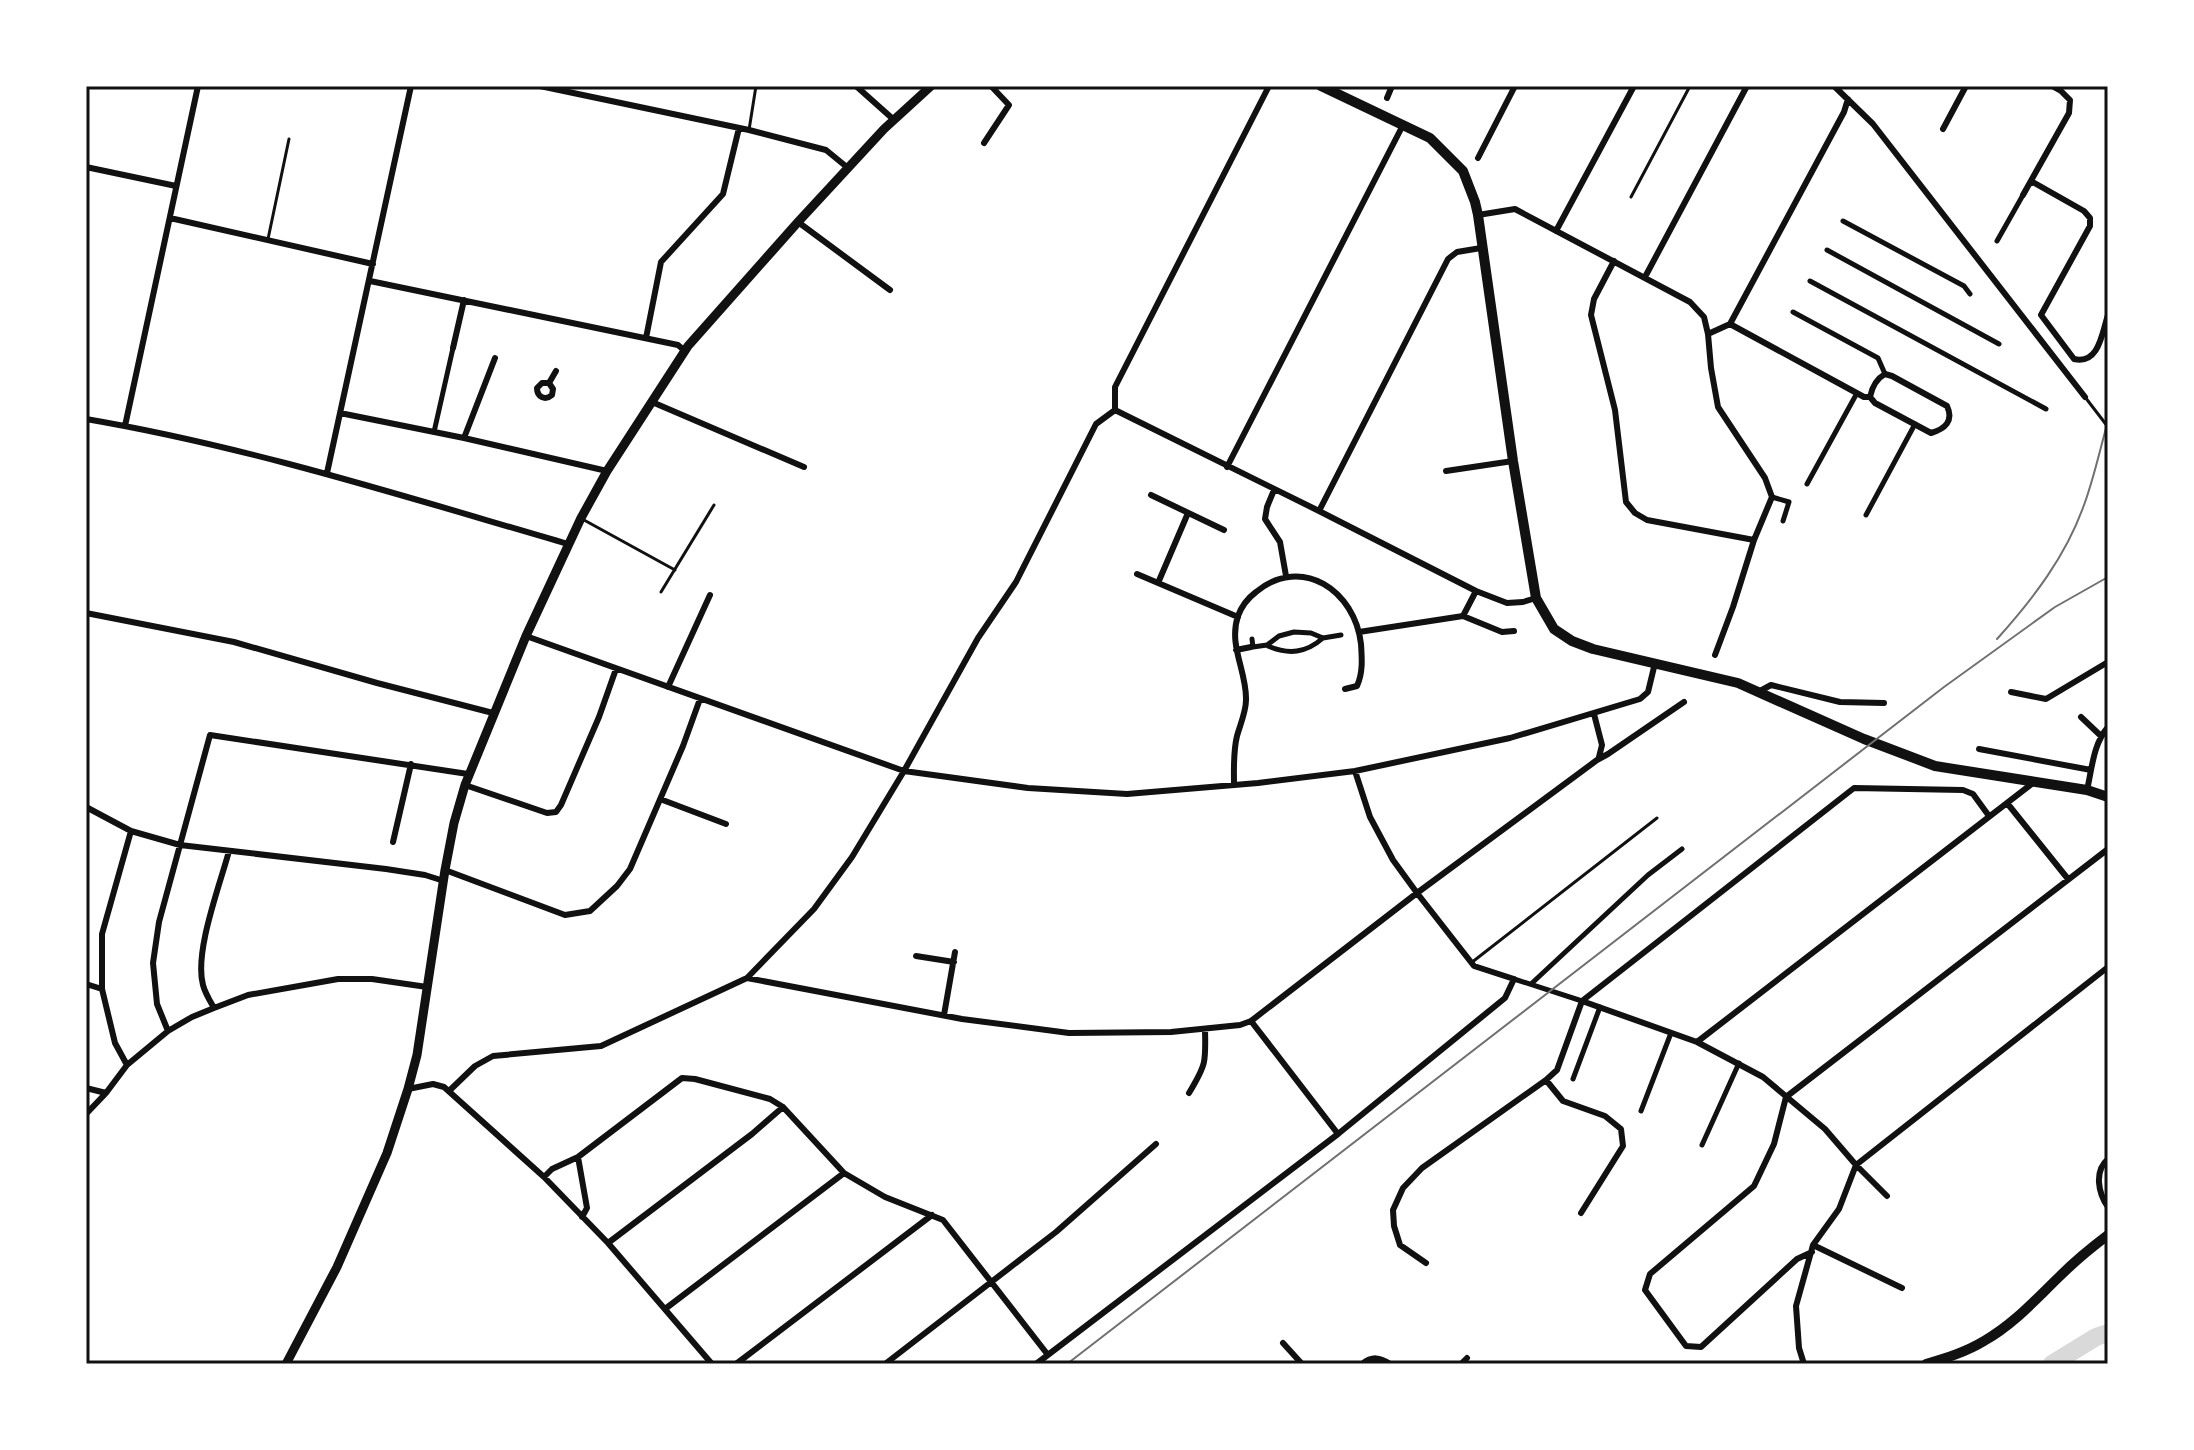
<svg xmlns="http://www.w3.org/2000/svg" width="2194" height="1450" viewBox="0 0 2194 1450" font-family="'IBM Plex Sans',sans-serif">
	<rect width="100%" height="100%" fill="#fff"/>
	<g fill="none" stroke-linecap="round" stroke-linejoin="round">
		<path stroke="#d9d9d9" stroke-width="18" d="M2052,1364L2096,1337L2108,1333"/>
		<path stroke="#111" stroke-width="3" d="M749,130L756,86
			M1631,197L1690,86
			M268,239L289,139
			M2085,397L2108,427
			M584,520L675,570
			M661,592L714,505
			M1471,963L1657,818"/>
		<path stroke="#111" stroke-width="5" d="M1843,221L1964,286L1970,294
			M1997,241L2023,195
			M1827,250L1999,344
			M1810,281L2046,409
			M1793,312L1878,358L1885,374
			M434,432L453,348
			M1807,484L1857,393
			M1772,497L1789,502L1783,521
			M1866,515L1915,424
			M1252,639L1253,647L1267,645L1279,636L1294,632L1311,633L1323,638L1341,635
			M1268,646C1289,655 1306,653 1323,638
			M1514,979L1582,1001
			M1531,984L1648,875L1682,849
			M1573,1079L1600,1007
			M1641,1111L1671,1033
			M1702,1145L1739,1063"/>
		<path stroke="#111" stroke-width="6" d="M540,86L749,130L826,150L848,168
			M856,86L893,119
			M1834,86L1873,124L2085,397
			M1387,98L1392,86
			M1943,129L1966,86
			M984,143L1009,105L991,86
			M1478,158L1515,86
			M86,167L176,186
			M2031,181L2084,211L2090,218V226L2041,315L2074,359C2099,365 2102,333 2108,315
			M2023,195L2069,113L2070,100L2061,91L2052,86
			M1478,215L1515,209L1690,302L1704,317L1708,334L1711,368L1718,407L1765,478L1772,497L1754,540L1733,607L1715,655
			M170,218L373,264
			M798,222L890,290
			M1556,231L1634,86
			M1614,261L1594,299L1591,315L1615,410L1626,502L1635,513L1647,520L1754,540
			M1645,277L1747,86
			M370,281L678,345L685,351
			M1730,324L1864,397H1870L1875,403L1931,433C1945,429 1954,421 1947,406L1892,376L1885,374C1876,379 1872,387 1870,397
			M1708,334L1730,324L1844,112L1848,99
			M646,338L661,262L723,194L739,128
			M453,348L464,300
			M549,383L553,389L552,395C545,401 537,397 537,388L542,383H549L556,371
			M652,402L804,467
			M1115,410L1319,511L1476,591L1507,603L1523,602L1536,598
			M340,413L464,438L607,471
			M86,419C250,447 409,498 568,544
			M125,426L198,86
			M464,438L495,358
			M1227,467L1403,125
			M1446,471L1513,461
			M327,473L411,86
			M1274,490L1267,507L1265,519L1280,542L1286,576
			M1151,495L1224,530
			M1319,511L1448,259L1457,252L1481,248
			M1137,574L1238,617
			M1158,583L1188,513
			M86,613L234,642L377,683L493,713
			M1463,616L1476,591
			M1359,632L1463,616L1502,632L1514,631
			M526,636L904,771L1028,788L1127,794L1258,783L1355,771L1510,738L1640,699L1648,692L1655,663
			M1236,650L1251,647
			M668,687L710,595
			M1760,691L1771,685L1840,702L1884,703
			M2011,692L2046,699L2108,662
			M1594,714L1602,745L1599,757
			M2081,717L2101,736
			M1979,749L2091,770
			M465,785L547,813L556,812L561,805L599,717L616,669
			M1234,785C1234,769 1233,752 1237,736C1240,725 1246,712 1246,700C1247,672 1228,645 1238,616C1242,605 1248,598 1256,592C1302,554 1355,591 1361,644C1362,659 1363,673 1357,686L1345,689
			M2087,790C2092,769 2093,744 2108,727
			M660,799L726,824
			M2007,803L2068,879
			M86,807L131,831L180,845L386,869L425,875L444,881
			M393,842L411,764
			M445,870L565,915L590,911L617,886L630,869L683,746L700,699
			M916,956L954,962
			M747,978L962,1019L1069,1033L1171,1032L1240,1025L1251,1021L1417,893L1597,760L1608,754L1684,702
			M86,984L102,989
			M1582,1001L1854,788L1963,790L1973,794L1989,816
			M1582,1001L1697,1042L1763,1077L1825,1129L1856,1165L1887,1196
			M214,1008C210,1001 205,993 203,985C194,952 220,885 229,851
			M944,1015L955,952
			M1251,1021L1338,1134
			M168,1031L157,1004L153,963L159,922L210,735L468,774
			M1697,1042L2033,783
			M127,1065L115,1043L102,989V934L131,831
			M1546,1080L1563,1101L1605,1116L1621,1129L1623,1146L1581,1213
			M86,1088L106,1093
			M408,1089L433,1084L444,1087L544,1177L608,1243L712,1364
			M449,1091L475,1066L493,1056L601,1046L747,978L814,909L852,857L904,771L978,638L1016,582L1096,424L1115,410V387L1269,86
			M1189,1093C1206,1065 1206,1062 1205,1030
			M86,1114L106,1093L127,1065L168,1031L192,1017L214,1008L248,995L338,979H372L427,987
			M578,1157L587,1208L582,1217
			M2108,1159C2094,1171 2098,1193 2108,1207
			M544,1177L552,1169L578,1157L682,1078L695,1079L770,1099L783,1107L844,1173L885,1197L943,1220L1048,1355
			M608,1243L752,1134L783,1107
			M1813,1245L1902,1288
			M1812,1252L1797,1259L1701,1347L1686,1346L1645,1290L1650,1274L1754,1186L1774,1144L1786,1097L2108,849
			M1426,1263L1400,1245L1394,1226L1393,1210L1403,1188L1422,1168L1546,1080L1557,1070L1582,1001
			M665,1309L844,1173
			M1283,1343L1302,1364
			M736,1364L932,1215
			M885,1364L1056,1232L1156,1144
			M1036,1364L1338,1134L1505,998L1514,979L1474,966L1417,893L1393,860L1370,817L1355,771
			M1362,1364C1372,1356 1380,1357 1390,1364
			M1461,1364L1467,1358
			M1804,1364L1799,1348L1796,1306L1813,1245L1839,1209L1856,1165L2108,967"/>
		<path stroke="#111" stroke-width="9" d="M286,1364L337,1267L387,1153L408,1089L417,1055L445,870L454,823L465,785L526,636L581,518L607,471L688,346L798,222L884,129L931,86"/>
		<path stroke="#111" stroke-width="10" d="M1321,86L1430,138L1463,171L1475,202L1478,215L1513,461L1536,598L1554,629L1572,641L1593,649L1738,683L1864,739L1935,766L2087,790L2108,797
			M1926,1364C1946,1358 1966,1352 1984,1341C2014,1324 2036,1299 2060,1276C2075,1261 2092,1247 2108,1235"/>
		<path stroke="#707070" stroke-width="2" d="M1997,639C2033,599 2066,556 2084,505C2094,478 2100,449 2108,421
			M1067,1364L1944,687L2055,607L2108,577"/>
	</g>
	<rect width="2194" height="1450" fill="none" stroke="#ffffff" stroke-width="176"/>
	<rect x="88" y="88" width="2018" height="1274" fill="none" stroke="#111" stroke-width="3"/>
</svg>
